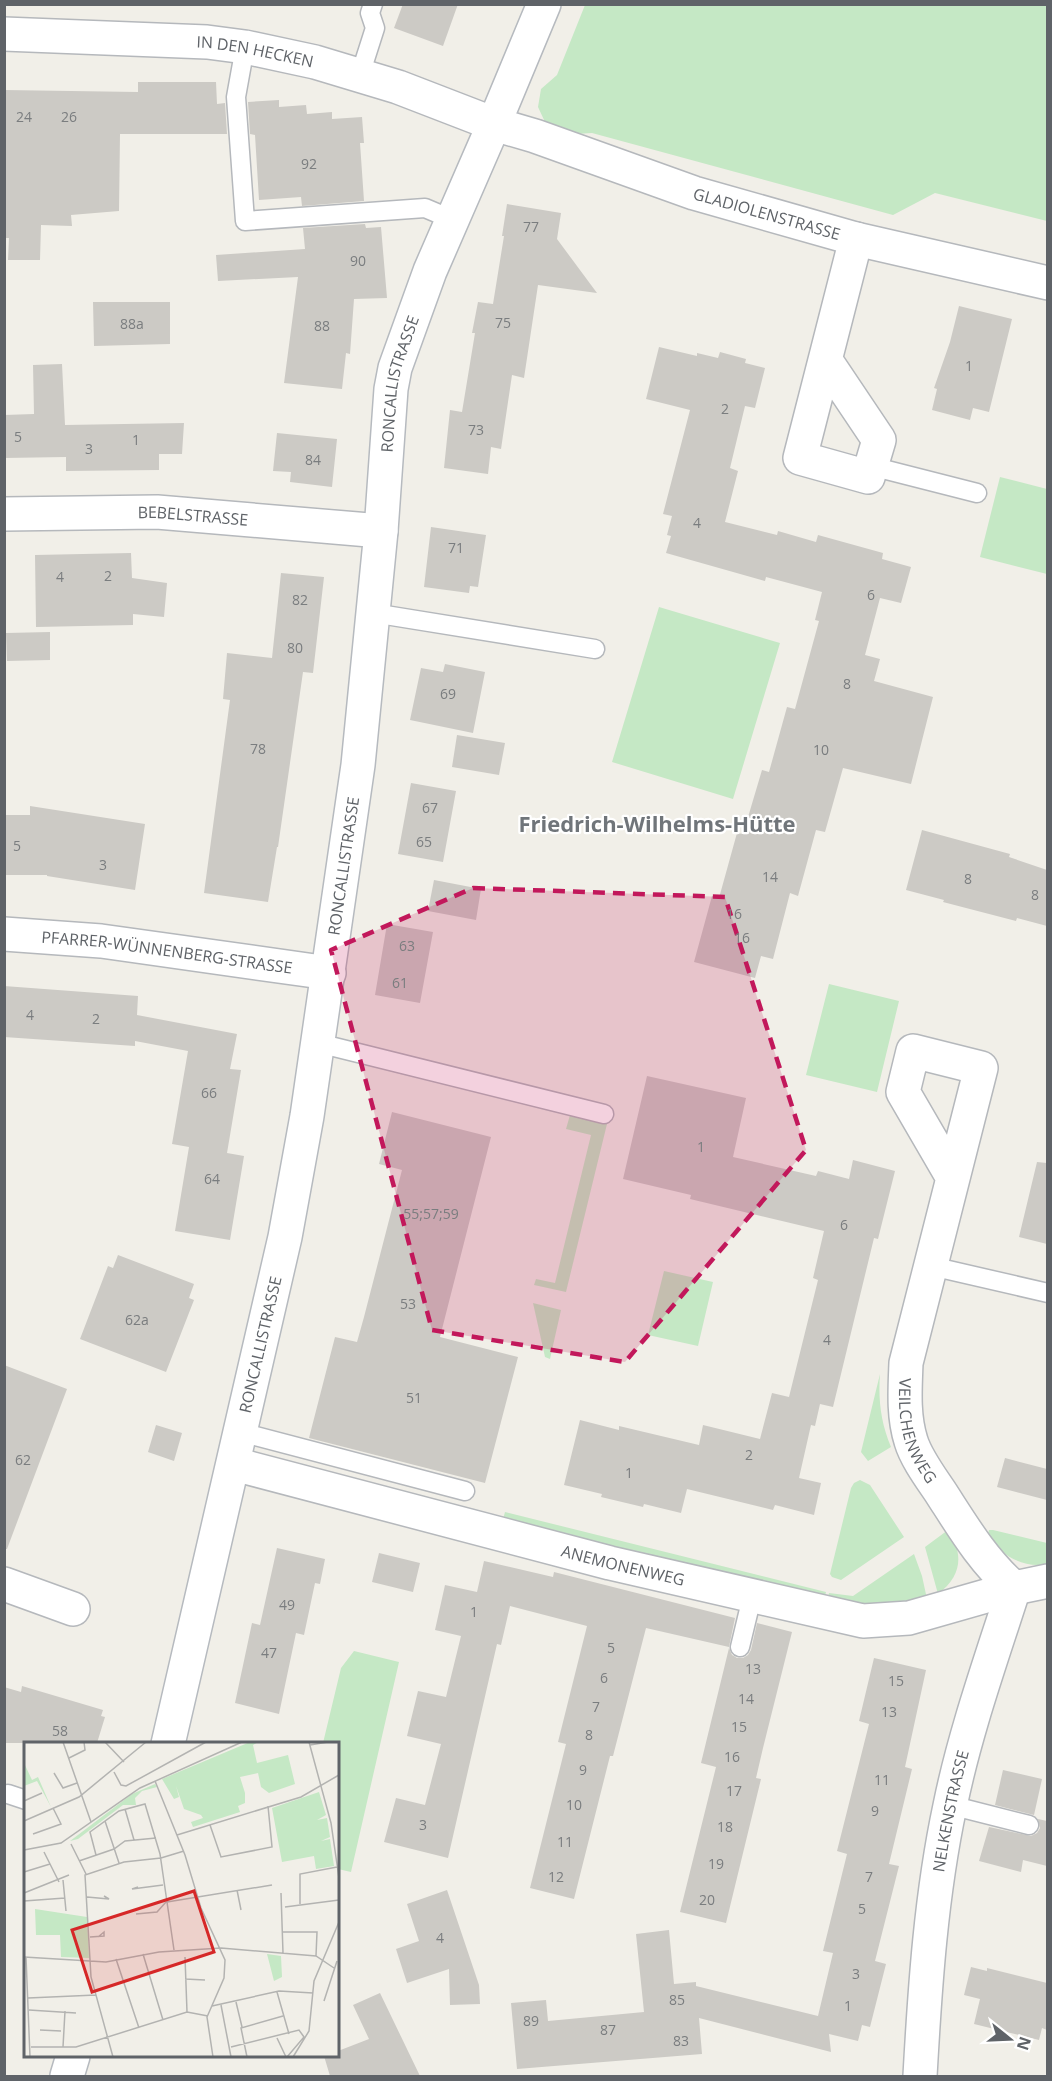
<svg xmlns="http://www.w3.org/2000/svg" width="1052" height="2081" viewBox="0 0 1052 2081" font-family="'Open Sans',sans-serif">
	<rect width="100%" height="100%" fill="#f1efe8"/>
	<path fill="#c5e8c5" d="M585,5H1047V221L935,193L893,215L592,133L576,134L545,122L538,107L541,89L557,75Z
		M1000,477L1047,489V574L980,557Z
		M659,607L780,643L733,799L612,762Z
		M829,984L899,1001L877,1092L806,1075Z
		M570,1115L607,1124L566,1292L534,1285L536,1279L555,1283L591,1135L566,1129Z
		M664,1271L713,1282L698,1346L648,1335Z
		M533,1303L561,1310L550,1359L545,1357Z
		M880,1374C878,1400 881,1423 891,1447L868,1461L861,1452Z
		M860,1480L870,1485L904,1537L841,1580L832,1577L830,1574L851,1488L854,1483Z
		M505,1512L826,1592L823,1604L501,1527Z
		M948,1530C964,1554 962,1576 938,1594L925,1547Z
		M989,1530H993L1047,1543V1564C1024,1569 999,1555 988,1534Z
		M914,1554L922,1576L927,1599L879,1610L827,1601L829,1593L853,1596Z
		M354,1651L399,1662L351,1872L338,1869V1744L323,1743L341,1668Z"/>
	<path fill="#cccac5" d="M403,4H458L443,46L394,28Z
		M138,82H216L217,104L225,103L227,134H120L119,211L71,215L72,226L41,225L40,260H8L9,238H4V90L138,92Z
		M279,100V107L306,105L307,114L332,112V119L362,117L364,143H360L364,201L302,206L301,197L259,200L255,135L250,134L248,102Z
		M507,204L561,213L557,239L597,293L538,285L524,378L512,375L501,449L491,447L488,474L444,468L450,410L462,412L475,333H472L478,302L493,304L504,236H502Z
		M365,224L366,228L381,227L387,298L354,299L350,354L346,353L342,389L284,383L298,277L218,281L216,255L305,249L303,228Z
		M93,302H170V344L94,346Z
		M959,306L1012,319L989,412L973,408L970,420L932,410L937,389L934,388L950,342Z
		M659,347L697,356V353L718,358L720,352L746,359L745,363L765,368L755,408L745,406L730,468L738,471L725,522L777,535L778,531L816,542L818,535L883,553L882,559L911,567L901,603L880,598L865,655L880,659L874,681L933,697L911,784L843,768L825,832L816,830L798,896L790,893L773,959L761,956L755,978L694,962L712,896L719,898L737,833L743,834L762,770L769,772L787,707L795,709L819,621L815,620L822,592L766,577L765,581L666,553L671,536L667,535L672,516L663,514L690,410L646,399Z
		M62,364L65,425L184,423L182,454H159V470L66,471V457L4,458V415L34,414L33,365Z
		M277,433L337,439L332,487L290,482L291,472L273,471Z
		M431,527L486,535L478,587L470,586L469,593L424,587Z
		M131,553L132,578L167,583L164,617L133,614V625L36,627L35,555Z
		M281,573L324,577L313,673L303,672L278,847H277L268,902L204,893L230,700L223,699L227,653L272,658Z
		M50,632V660L7,661L6,633Z
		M445,664L485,672L473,733L410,720L421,668L443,672Z
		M457,735L505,743L499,775L452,767Z
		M411,783L456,791L443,862L398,854Z
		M30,806L145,824L135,890L47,876V875H4V815H30Z
		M922,830L1010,854L1009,857L1047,870V926L1017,918L1016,921L943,902L944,900L906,890Z
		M434,880L481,889L476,920L428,911Z
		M387,924L433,932L420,1003L375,995Z
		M4,986L138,996L137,1015L237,1034L230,1069L241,1070L227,1153L244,1156L230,1240L175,1231L189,1147L172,1144L188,1051L135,1041V1046L4,1037Z
		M647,1076L746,1098L733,1157L816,1176L818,1171L849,1179L853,1160L895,1171L878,1239L874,1238L833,1407L820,1404L815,1426L811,1425L799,1478L821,1483L814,1515L775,1505L773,1510L687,1489L681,1513L644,1504L643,1507L601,1497L602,1494L564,1485L580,1420L619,1430V1426L699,1445L703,1425L760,1439L772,1393L789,1397L818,1280L813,1278L824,1231L690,1199L691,1195L623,1179Z
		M392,1112L491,1137L440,1337L518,1357L485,1483L309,1438L335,1337L357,1342L364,1317L402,1170L379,1164Z
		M1037,1162L1047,1163V1244L1019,1237Z
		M118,1255L194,1284L189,1298L194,1300L166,1372L80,1339L108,1266L113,1268Z
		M4,1365L67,1389L7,1549H4Z
		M156,1425L182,1433L174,1461L148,1452Z
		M1005,1458L1047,1469V1500L997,1487Z
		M277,1548L325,1559L320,1584L315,1583L304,1635L296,1633L279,1714L235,1703L252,1623L260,1625Z
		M379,1553L420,1563L413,1592L372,1582Z
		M484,1561L553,1577L554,1572L735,1618L729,1647L646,1628L613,1756H610L574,1899L530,1888L566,1744L558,1742L587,1626L510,1606L501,1645L497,1644L448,1858L384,1842L396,1798L425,1805L441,1744L407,1736L418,1691L446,1697L461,1636L435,1630L445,1585L477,1592Z
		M757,1623L792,1632L763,1748L756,1778L761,1779L726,1923L680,1912L716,1767L701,1763L729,1648L732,1655L737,1658H743L748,1655L751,1650Z
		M874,1658L926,1670L905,1767L912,1769L889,1864L899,1866L875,1961L886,1964L870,2027L862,2025L858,2041L829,2034L831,2052L699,2018L702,2054L517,2069L511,2003L546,2000L548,2021L644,2012L636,1934L669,1930L674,1984L696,1982V1986L818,2016L833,1953L823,1951L847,1854L837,1851L869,1724L859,1721Z
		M22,1686L103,1710L101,1716L105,1717L97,1743H4V1687L21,1692Z
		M1003,1770L1042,1779L1034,1815L995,1805Z
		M1038,1819L1047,1821V1866L1023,1860L1021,1872L979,1861L989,1827L1031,1836L1037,1833L1040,1828Z
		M447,1890L479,1985L480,2004L450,2005L449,1969L407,1983L396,1949L419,1941L407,1904Z
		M971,1967L987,1971V1968L1047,1983V2030L1042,2028L1039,2040L974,2024L980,1999L964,1995Z
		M380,1993L420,2076H330L324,2056L338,2055V2051L369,2039L353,2005Z"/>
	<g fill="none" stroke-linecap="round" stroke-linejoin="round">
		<defs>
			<path id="lane" d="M245,47L236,97L245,221L425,208L451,219
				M360,75L375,28L370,13L373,4
				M871,466L977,493
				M373,613L595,649
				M318,1043L604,1114
				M931,1266L1048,1293
				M240,1432L465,1491
				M740,1647L752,1597
				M8,1794L26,1800
				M950,1805L1029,1825"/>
			<g id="street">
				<path id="s1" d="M4,34L207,42L245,47L315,62L398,87L494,124L535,136L694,193L856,239L1048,283"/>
				<path d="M826,361L879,440L868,477L800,458L856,239"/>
				<path id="s2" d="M4,514L157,512L381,531"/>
				<path id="s3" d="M4,934L101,941L329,973"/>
				<path id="s4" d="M953,1178L903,1092L913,1051L981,1068L906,1363C905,1389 903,1416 911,1441C916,1458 931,1478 941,1493C963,1527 983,1561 1014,1588"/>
				<path id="s5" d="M234,1464L610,1563L863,1621L909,1618L1014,1588L1048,1581"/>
				<path d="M4,1584L73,1609"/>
				<path id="s6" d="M920,2076C925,1986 931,1895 950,1806C965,1732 991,1660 1014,1588"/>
			</g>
			<g id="secondary">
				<path id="s7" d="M168,1744L285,1237L307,1116L358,765L381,531L391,389L395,368L430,271L494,124L544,4"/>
				<path d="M67,2076L73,2056"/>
			</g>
		</defs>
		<use href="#lane" stroke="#b5b8bc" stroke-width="21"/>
		<use href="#street" stroke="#b5b8bc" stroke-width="36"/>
		<use href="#secondary" stroke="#b6babf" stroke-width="36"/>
		<use href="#lane" stroke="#fff" stroke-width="18"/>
		<use href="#street" stroke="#fff" stroke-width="33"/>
		<use href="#secondary" stroke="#fff" stroke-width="33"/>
	</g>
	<path fill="#c2185b" fill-opacity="0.2" stroke="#c2185b" stroke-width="4.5" stroke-dasharray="12 8" stroke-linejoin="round" d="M473,888L725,897L806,1150L625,1362L432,1330L331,950Z"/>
	<g text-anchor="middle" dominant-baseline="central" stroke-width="4.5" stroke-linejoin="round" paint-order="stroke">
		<g font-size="14" fill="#7a7d7f">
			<text x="24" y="116">24</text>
			<text x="69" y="116">26</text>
			<text x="309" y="163">92</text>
			<text x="531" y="226">77</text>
			<text x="358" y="260">90</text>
			<text x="503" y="322">75</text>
			<text x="132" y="323">88a</text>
			<text x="322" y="325">88</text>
			<text x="969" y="365">1</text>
			<text x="725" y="408">2</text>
			<text x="476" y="429">73</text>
			<text x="18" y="436">5</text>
			<text x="136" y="439">1</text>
			<text x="89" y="448">3</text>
			<text x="313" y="459">84</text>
			<text x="697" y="522">4</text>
			<text x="456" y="547">71</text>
			<text x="108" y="575">2</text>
			<text x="60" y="576">4</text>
			<text x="871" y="594">6</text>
			<text x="300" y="599">82</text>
			<text x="295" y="647">80</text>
			<text x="847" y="683">8</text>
			<text x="448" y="693">69</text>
			<text x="258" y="748">78</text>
			<text x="821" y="749">10</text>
			<text x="430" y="807">67</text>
			<text x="424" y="841">65</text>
			<text x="17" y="845">5</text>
			<text x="103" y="864">3</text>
			<text x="770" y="876">14</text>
			<text x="968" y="878">8</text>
			<text x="1035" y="894">8</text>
			<text x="734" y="913">16</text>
			<text x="742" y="937">16</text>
			<text x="407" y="945">63</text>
			<text x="400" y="982">61</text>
			<text x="30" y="1014">4</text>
			<text x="96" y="1018">2</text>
			<text x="209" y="1092">66</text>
			<text x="701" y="1146">1</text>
			<text x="212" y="1178">64</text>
			<text x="431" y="1213">55;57;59</text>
			<text x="844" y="1224">6</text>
			<text x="408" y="1303">53</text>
			<text x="137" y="1319">62a</text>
			<text x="827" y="1339">4</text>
			<text x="414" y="1397">51</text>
			<text x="749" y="1454">2</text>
			<text x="23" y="1459">62</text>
			<text x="629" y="1472">1</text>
			<text x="287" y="1604">49</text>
			<text x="474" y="1611">1</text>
			<text x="611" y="1647">5</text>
			<text x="269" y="1652">47</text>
			<text x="753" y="1668">13</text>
			<text x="604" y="1677">6</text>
			<text x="896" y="1680">15</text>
			<text x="746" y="1698">14</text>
			<text x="596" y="1706">7</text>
			<text x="889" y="1711">13</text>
			<text x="739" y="1726">15</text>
			<text x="60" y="1730">58</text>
			<text x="589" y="1734">8</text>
			<text x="732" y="1756">16</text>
			<text x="583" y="1769">9</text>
			<text x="882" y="1779">11</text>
			<text x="734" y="1790">17</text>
			<text x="574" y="1804">10</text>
			<text x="875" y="1810">9</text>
			<text x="423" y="1824">3</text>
			<text x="725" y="1826">18</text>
			<text x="565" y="1841">11</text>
			<text x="716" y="1863">19</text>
			<text x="556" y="1876">12</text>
			<text x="869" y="1876">7</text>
			<text x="707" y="1899">20</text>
			<text x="862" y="1908">5</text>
			<text x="440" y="1937">4</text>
			<text x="856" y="1973">3</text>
			<text x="677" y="1999">85</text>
			<text x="848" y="2005">1</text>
			<text x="531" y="2020">89</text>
			<text x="608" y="2029">87</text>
			<text x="681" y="2040">83</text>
		</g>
		<g font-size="16" fill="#5f6368" stroke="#fff">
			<text stroke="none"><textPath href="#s1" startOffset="252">IN DEN HECKEN</textPath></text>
			<text stroke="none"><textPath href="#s1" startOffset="790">GLADIOLENSTRASSE</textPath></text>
			<text stroke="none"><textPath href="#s7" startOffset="1382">RONCALLISTRASSE</textPath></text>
			<text stroke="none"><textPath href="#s2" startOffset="189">BEBELSTRASSE</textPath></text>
			<text stroke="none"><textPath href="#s7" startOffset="896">RONCALLISTRASSE</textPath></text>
			<text stroke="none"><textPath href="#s3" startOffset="164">PFARRER-WÜNNENBERG-STRASSE</textPath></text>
			<text stroke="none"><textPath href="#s7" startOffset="410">RONCALLISTRASSE</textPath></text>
			<text stroke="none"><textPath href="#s4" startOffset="586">VEILCHENWEG</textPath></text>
			<text stroke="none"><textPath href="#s5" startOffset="402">ANEMONENWEG</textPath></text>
			<text stroke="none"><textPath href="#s6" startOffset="267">NELKENSTRASSE</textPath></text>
		</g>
		<g font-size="22" font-weight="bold" fill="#70757a" stroke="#fff">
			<text x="657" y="823">Friedrich-Wilhelms-Hütte</text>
		</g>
	</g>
	<g transform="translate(24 1742)">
		<rect width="315" height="315" fill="#f1efe8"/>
		<path d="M226,0H234L229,3L233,21L264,13L271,42L245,51L237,45L234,31L216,35L221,51V61L214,64L216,70L169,85L167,80L179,76L177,73L160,67L152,44L155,55L150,57L138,37ZM0,21L8,38L14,35L27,65L13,39L0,44ZM131,42L133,45L118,49L111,56L112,63H99L54,97L46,99L108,52ZM295,50L302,73L293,78L303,76L306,95L297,99L306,97L310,124L292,127L290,114L258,120L248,66ZM11,167L63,175L65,216L37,215L36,193H12ZM243,212L257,214L258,235L250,239Z" fill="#c5e8c5"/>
		<path fill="none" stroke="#b3b3b1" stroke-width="1.5" d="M39,0L67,80M81,0L100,20M285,0L307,81L315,136M286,3L304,0M45,16L61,8L60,0M90,30L97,43L102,44L182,0M30,31L39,46L53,41M131,39L161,113L177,166L201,218L200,236L183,275L189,315M0,59L18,51M101,67L110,98M0,79L55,55L122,0M81,79L95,121M186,83L197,115L248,105L244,64M9,92L37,82L29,66M153,93L277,55L315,33M47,102L62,132M0,108L37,101L116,46L218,0M20,110L35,140M72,113L66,90L95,69L121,62L136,112L150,208M55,119L90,107L101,99L132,96M0,130L26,122M39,138L42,169M114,145L108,147L139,143M213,148L217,168M0,151L45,133M257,151L259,211M63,155L85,157L80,154M0,159L41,156M143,160L248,143M276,162V132L313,125M261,165L315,158M112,172L133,170L142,160M258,190H293L292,214M66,195L80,194V190L74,195M119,212L139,278M0,215L82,220L135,210L197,206L292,214L310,226M2,215L6,315M161,215L163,270M92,217L115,286M161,237L181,238M253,250L265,292M4,256L72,253M300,259L313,219M212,260L218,285M197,263L207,315M188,264L255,249L289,251M5,268L52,271M16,288L37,289M253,296L262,315M7,305H52L163,270L184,274M39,305L41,269M207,305L275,288L280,295L263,315M89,315L67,235L61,133L100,120L137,116L160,109M223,315L217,286L259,274M269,315L285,289L290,239L315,180"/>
		<path fill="#d62828" fill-opacity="0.15" stroke="#d62828" stroke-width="3" d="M170,149L190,210L68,250L48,188Z"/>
		<rect width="315" height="315" fill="none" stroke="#5f6368" stroke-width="3"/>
	</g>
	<rect width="1052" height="2081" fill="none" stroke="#5f6368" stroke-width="12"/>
	<g transform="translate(1010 2039) rotate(108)" stroke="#ffffff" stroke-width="4.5" paint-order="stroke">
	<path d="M0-4.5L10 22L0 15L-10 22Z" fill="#5f6368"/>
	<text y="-9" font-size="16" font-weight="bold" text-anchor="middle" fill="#5f6368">N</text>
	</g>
</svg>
